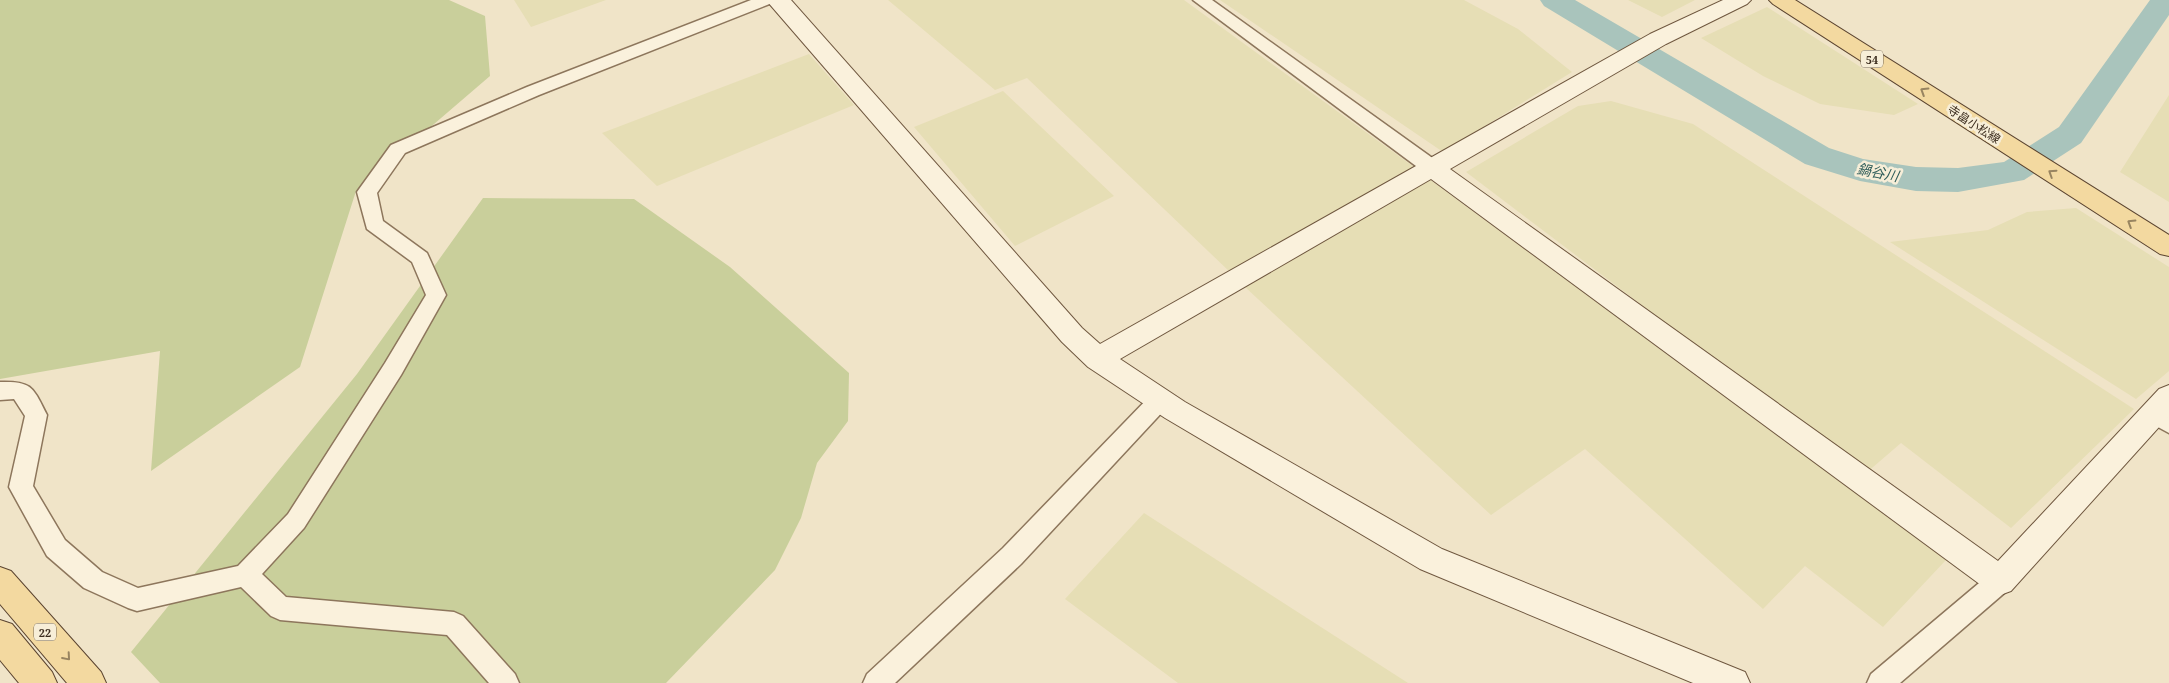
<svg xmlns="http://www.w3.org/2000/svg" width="2169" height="683" viewBox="0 0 2169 683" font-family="'Noto Serif','Noto Sans JP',serif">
	<rect width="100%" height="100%" fill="#f0e4c8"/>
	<path fill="#e6deb5" d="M514,0H606L531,27Z
		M888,0H1184L1414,167L1231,273L1027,78L995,90Z
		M1220,0H1464L1518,29L1572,72L1443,152Z
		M1628,0H1695L1662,17Z
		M1767,7L1918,104L1894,115L1820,104L1763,76L1701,38Z
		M809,54L854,105L657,186L602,133Z
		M1003,91L1114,196L1015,246L914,127Z
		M2169,95V202L2120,172Z
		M1611,101L1693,124L2134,409L2011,528L1901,443L1865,474L1466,172L1578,106Z
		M1429,179L1946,560L1883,627L1805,566L1763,609L1585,449L1491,515L1245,287Z
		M2076,208L2169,267V371L2136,399L1890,242L1988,230L2027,212Z
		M1144,513L1408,683H1178L1065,599Z"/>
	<path fill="#c9cf9b" d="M0,0H449L485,16L490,76L356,191L300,367L151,471L160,351L0,379Z
		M483,198L634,199L730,267L849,373L848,421L817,463L801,518L775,570L666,683H160L131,652L357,374Z"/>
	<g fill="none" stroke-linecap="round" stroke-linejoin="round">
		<path fill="#a9c4bc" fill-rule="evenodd" d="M1540,0H1575L1829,148L1863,159L1916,167L1958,168L2004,162L2059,127L2150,0H2169V15L2081,143L2024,180L1958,192L1916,191L1860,181L1805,164L1544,6Z"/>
		<defs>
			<path id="street" d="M751,0H774L772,3L539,95L405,153L377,193L383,221L427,253L446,295L401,375L304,528L262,574L286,597L454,612L463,616L515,674L519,683H489L447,635L280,620L271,616L241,587L137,611L128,608L84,588L47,556L9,487L25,416L14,399L0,400V382C32,381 33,387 47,415L33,486L65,540L102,572L138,588L238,566L288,514L385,363L426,295L412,262L367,229L357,192L391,145L527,87Z
				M1193,0H1212L1438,162L1440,167L1438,172L1431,173L1424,172Z
				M1160,391L1168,394L1171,400L1168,406L1021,564L895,683H863L867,674L1003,548L1152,394Z
				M2153,405L2169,413V433L2145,420L2142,414L2145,408Z
				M2000,570L2009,573L2012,581L2009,589L1900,683H1867L1871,674L1991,573Z"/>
			<path id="secondary" d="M766,0H791L1082,328L1100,344L1650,34L1723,0H1751L1747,4L1666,44L1450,169L1998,561L2159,389L2169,385V416L2011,591L2000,595L1989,591L1431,179L1120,359L1185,402L1442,549L1745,672L1750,683H1693L1420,569L1165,418L1088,367L1062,342Z"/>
			<path id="primary" d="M1769,0H1795L2169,235V256L2160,254L1773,4Z
				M0,567L11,571L101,672L106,683H67L0,604Z
				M0,620L12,624L52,672L57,683H19L0,660Z"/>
		</defs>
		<use href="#street" stroke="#8d765c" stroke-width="3"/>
		<use href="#secondary" stroke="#6f573f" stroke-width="2"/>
		<use href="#primary" stroke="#5b4430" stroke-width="2"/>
		<use href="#street" fill="#faf1dc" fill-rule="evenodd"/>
		<use href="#secondary" fill="#faf1dc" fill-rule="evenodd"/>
		<use href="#primary" fill="#f3d9a0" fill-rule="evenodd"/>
	</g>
	<defs><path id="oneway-chevron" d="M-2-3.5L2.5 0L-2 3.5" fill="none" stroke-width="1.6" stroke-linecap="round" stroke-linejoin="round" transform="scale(1.25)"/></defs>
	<g stroke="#988460">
		<use href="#oneway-chevron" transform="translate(1924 91) rotate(-148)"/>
		<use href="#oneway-chevron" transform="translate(2052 173) rotate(-147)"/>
		<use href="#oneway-chevron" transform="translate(2131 223) rotate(-148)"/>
		<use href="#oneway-chevron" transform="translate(67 657) rotate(49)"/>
	</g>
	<g text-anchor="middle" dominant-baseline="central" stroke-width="5" stroke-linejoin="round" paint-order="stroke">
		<g fill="#f7eed8" stroke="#756857" stroke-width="1">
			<rect x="1861" y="50.5" width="22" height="17" rx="4"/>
			<rect x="34" y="623.5" width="22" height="17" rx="4"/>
		</g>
		<g font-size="11" font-weight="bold" fill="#3d2e20">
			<text x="1872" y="59">54</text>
			<text x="45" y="632">22</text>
		</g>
		<g font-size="12" fill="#3d2e20" stroke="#f7eed8">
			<text transform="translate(1974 124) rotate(33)">寺畠小松線</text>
		</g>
		<g font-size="14" font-style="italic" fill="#2f5d5a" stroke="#f7eed8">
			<text transform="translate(1878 172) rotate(11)">鍋谷川</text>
		</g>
	</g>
</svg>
